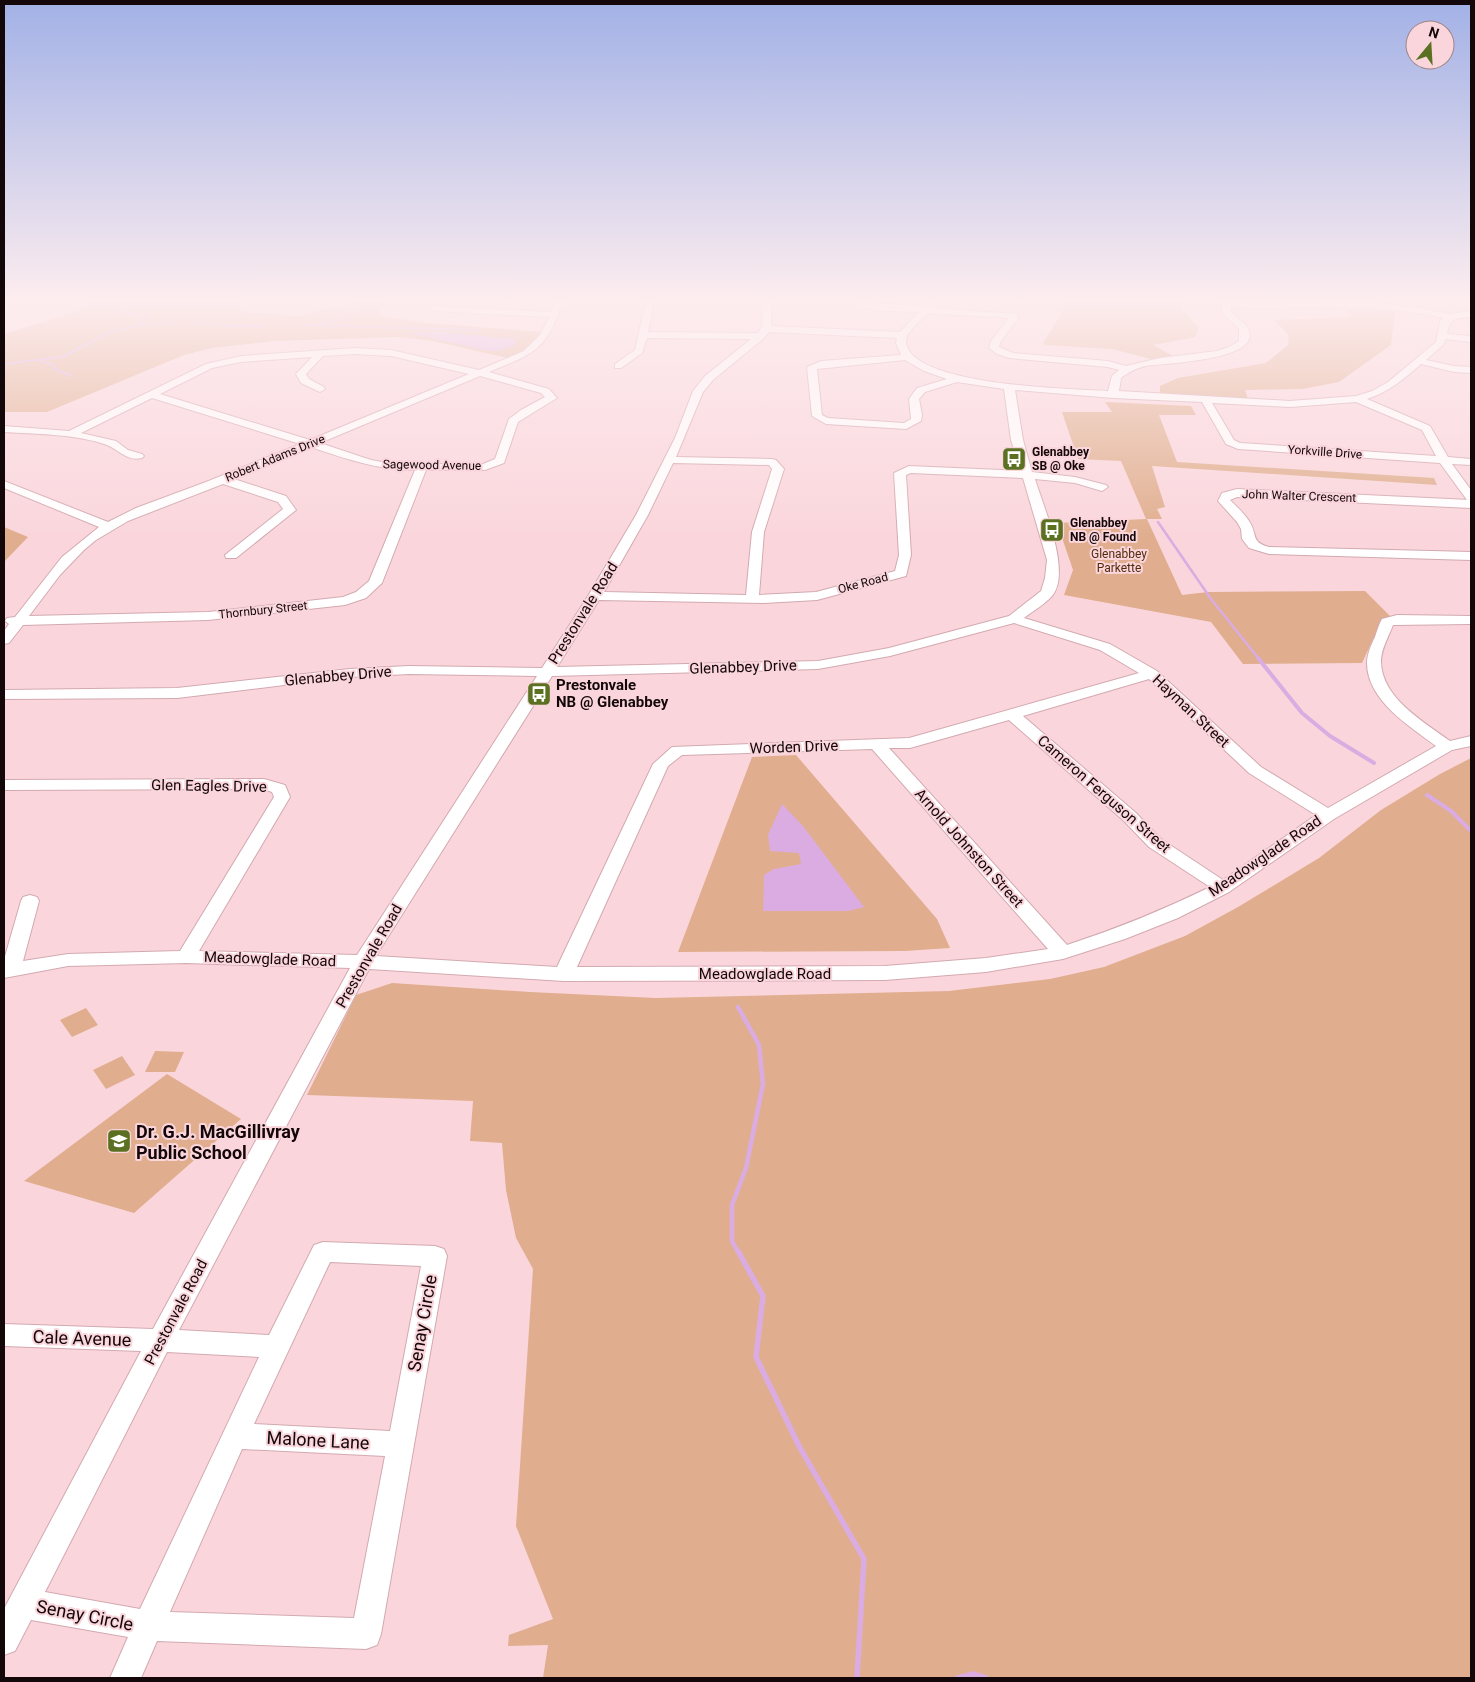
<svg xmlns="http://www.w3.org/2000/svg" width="1475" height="1682" viewBox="0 0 1475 1682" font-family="Roboto,sans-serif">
	<rect width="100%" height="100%" fill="#fad6dc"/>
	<path fill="#e0ae8e" d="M91,301H237L241,312L301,316L356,301H389L379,310L380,316L427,323L542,332L531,346L508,358L433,341L399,337L273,341L212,348L184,355L47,412H4V334L76,312L92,303Z
		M1079,301H1190L1180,309L1199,327L1195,337L1153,345L1173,356L1151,359L1112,349L1046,345L1043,343L1061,314L1051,305Z
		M1347,310L1395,311L1391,345L1339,382L1302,389L1245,390L1248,399L1160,394V386L1178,378L1266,363L1288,345L1289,335L1274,320L1354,317Z
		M1105,402L1191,406L1196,415H1159L1177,462L1434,478L1437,485L1152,466L1165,507L1157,509L1162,519H1147L1182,595L1208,592L1365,591L1392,618L1377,631L1362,663L1243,664L1211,622L1064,595L1073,570L1057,523L1146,519L1121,461L1078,459L1062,412H1112Z
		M4,527L28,537L4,562Z
		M796,755L937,919L950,948L905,951L678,952L752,757Z
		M1471,758V1678H543L548,1645L508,1646L509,1635L553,1619L516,1526L533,1269L516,1238L506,1190L502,1143L470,1141L473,1101L307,1095L356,995L392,983L530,992L656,998L949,991L1050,979L1104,967L1185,936L1238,907L1319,858L1381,810L1440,774Z
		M86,1008L98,1025L72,1037L60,1020Z
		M155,1051L184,1052L175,1072H145Z
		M122,1056L135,1075L106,1089L93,1070Z
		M167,1074L241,1119L134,1213L24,1181Z"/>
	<path fill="#daace2" d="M424,332V334L430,332H446L494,337V338H517L514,341L517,344L499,351H490L408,333Z
		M782,804L803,826L864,907L848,911H763L764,875L774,869L801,864L799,853L770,851L768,835Z"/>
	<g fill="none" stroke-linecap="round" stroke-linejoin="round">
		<path stroke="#daace2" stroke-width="2" d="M192,322L231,326H265
			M325,323L337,320L344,313L380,301
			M140,325L180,322
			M307,325L479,330
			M42,361L55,366L54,369L70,375L69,377
			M4,364L62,357L113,331L138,325L147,318L120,310L144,303L182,301"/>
		<path stroke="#daace2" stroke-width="2.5" d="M1158,522L1211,599L1259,659"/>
		<path stroke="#daace2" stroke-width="4" d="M1258,658L1302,713L1330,736L1374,763
			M1427,795L1451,811L1471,831"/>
		<path stroke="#daace2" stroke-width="4.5" d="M738,1007L759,1045L763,1084L746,1168L732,1205V1241L738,1252"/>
		<path stroke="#daace2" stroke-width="5.5" d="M738,1251L763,1296L756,1357L799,1446L864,1559L857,1678
			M958,1678L973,1674L986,1678"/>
		<defs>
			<path id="minor" d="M555,301H563C546,351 535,353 489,372L549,389L557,398L518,422L504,463L485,470H426L382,583L366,598L345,605L208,620L23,625L9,643L4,644V631L9,624L5,621L7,618L15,617L62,557L99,527L4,488V481L108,522L136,508L206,482L300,444L152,398L81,433L116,441L128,450L142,454L144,456L142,458C128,462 119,450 107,445C76,434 37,434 4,432V426L69,431L206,364L241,356L355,348L391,350L479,370L524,351L540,335L549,317L435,311L432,310V306L551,312ZM355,354L391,356L469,374L310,440L160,394L212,368L241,362L312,357L296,374L301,383L320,392L325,389L324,387L309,379L306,374L323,356ZM480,376L541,393L545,397L521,410L509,419L495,459L483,464H393L371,460L320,443ZM311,447C346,459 378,470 415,470L369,581L356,592L343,597L208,612L29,616L60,575L84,550L96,540L128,521L223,484L278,502L283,509L225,555L226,558H236L296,510L286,496L234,479Z
				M646,301H654L648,332L758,333L762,326L763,301H771V326L900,332L919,312C903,311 861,313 851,301L924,307L930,301H939L933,308L1015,314L1019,318L1001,341L999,347L1013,353L1108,361L1126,366L1160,358L1217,351L1229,347L1239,341V329L1222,313V305L1209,301L1367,302L1416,307L1450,314L1471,311V317C1455,319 1451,316 1447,334L1471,336V342L1446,339L1443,345L1426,360L1454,366L1471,367V373L1454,372L1421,364C1404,379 1389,392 1367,399L1430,426L1448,457L1471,459V465L1452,464L1471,490V508L1237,497L1230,500C1237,507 1244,513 1249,521C1258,534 1250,542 1269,547L1471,552V560L1269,554L1249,548L1242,539L1241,529L1237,522L1218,501L1222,493L1237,489L1470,500H1467L1440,463L1238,449L1226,444L1202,402L1113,398L1015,390L1023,440L1032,472L1075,477L1106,485L1108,487L1102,491L1075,483L1035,479C1043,505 1072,573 1052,596C1045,604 1033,611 1024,618L1110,644L1157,671L1261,767L1328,808L1436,746C1409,726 1367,700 1367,663C1367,654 1371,645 1375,637C1377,631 1379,624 1382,619L1397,615L1471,616V624L1393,625C1389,636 1381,649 1381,661C1381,698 1424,722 1450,741L1471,736V746L1452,750L1334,819L1229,892L1178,918L1125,939L1063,959L986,972L885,980L564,981L369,969L179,1330L269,1335L314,1245L323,1242L435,1246L444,1249L447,1256L381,1634L377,1645L366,1649L157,1641L141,1678H110L128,1637L31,1620L15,1651L4,1655V1609L141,1351L4,1346V1324L153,1329L350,968L186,963L68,966L4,978V960L21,901L23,897L30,895L37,897L39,901L23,961L68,954L180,951L274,797L272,792L263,789L4,790V780L264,779L285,785L290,797L199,951L357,955L537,676L409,674L350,677L177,698L4,699V690L177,688L350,669L409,666L542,668L588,596L636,515L675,438L693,391L705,376L751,339L647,338L642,353L621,368H615V364L635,350ZM1231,306C1259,310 1288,307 1316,307C1359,306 1401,308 1443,318L1440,321L1436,342L1388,382L1372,391L1356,396L1290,401L1119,391L1121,378C1129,372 1136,368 1146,366C1162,363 1265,361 1248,328C1244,322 1236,317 1231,312ZM928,313L1009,318L991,341L989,348L997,354L1009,358L1108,367L1119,370L1112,376L1108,391C1073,389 910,386 906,342C905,332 922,320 928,313ZM769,332L897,338L896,343L901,355L821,361L807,367L812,416L826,424L906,429L921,421L922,415L919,399L925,392L957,382L1004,389L1011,440L1021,471L909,466L894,473L899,555L895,571L816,592L759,595L764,532L784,469L776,460L772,459L676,457L703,392L713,380L764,338ZM905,360L924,371L947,379L917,388L909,399L911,419L904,423L828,418L822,415L817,369ZM1356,402L1422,430L1436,456L1240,443L1234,440L1212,403L1290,407ZM673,463L769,465L772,469L752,532L746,595L604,592L648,515ZM911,473L1023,478L1047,560L1045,578L1041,591L1009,616L889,648L818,661L557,667L599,600L764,603L817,600L906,576L911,555L906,475ZM1014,623L1100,650L1139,673L909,738L672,747L653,764L557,967L376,956L552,676L818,669L890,656ZM1149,679L1249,773L1316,815L1223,880L1161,839L1136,813L1023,716ZM1009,720L1124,821L1149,847L1210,887C1163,910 1116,929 1067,945L889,748H910ZM872,749L1048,949L986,958L885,966L577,967L668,766L682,755ZM330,1262L421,1266L390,1431L254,1424ZM167,1352L259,1357L140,1609L45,1592ZM242,1449L385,1456L354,1618L170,1612Z"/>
		</defs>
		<use href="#minor" stroke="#d3a9b0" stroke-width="2"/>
		<use href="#minor" fill="#fff" fill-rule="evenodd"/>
	</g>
	<linearGradient id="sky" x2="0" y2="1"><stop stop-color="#a2b1e6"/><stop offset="0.56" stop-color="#fdedef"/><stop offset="1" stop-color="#fdedef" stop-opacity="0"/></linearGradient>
	<rect width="1475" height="537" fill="url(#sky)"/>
	<defs>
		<symbol id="bus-square" viewBox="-11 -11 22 22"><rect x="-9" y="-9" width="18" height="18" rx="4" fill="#5b7121" stroke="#fad6dc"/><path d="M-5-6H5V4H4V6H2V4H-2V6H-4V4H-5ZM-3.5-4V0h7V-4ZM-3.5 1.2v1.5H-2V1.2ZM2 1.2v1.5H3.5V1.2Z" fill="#fff"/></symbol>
		<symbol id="school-square" viewBox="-11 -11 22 22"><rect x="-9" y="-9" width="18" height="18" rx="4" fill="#5b7121" stroke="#fad6dc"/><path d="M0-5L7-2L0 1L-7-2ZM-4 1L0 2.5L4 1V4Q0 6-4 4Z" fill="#fff"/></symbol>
	</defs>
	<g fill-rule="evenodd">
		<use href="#bus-square" x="1000" y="445" width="28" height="28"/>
		<use href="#bus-square" x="1038" y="516" width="28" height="28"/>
		<use href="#bus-square" x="525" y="680" width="28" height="28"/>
		<use href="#school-square" x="105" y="1127" width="28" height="28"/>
	</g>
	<g text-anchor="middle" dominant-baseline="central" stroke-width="4" stroke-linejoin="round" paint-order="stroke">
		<g font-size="12" font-weight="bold" fill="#140709" stroke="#fad6dc" text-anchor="start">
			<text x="1032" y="452">Glenabbey<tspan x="1032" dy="14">SB @ Oke</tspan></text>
			<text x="1070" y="523">Glenabbey<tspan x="1070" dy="14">NB @ Found</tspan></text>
		</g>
		<g font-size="12" fill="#140709" stroke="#fad6dc">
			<text transform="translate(1325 452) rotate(4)">Yorkville Drive</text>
			<text transform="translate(275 458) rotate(-22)">Robert Adams Drive</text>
			<text transform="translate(432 465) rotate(1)">Sagewood Avenue</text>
			<text transform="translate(1299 496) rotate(2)">John Walter Crescent</text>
			<text transform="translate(863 583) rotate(-15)">Oke Road</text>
			<text transform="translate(263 610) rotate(-6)">Thornbury Street</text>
		</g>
		<g font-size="12" fill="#522a0c" stroke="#fad6dc">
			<text x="1119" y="554">Glenabbey<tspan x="1119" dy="14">Parkette</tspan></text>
		</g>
		<g font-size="15" fill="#140709" stroke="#fad6dc">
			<text transform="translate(583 613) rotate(-58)">Prestonvale Road</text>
			<text transform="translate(743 667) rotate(-2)">Glenabbey Drive</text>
			<text transform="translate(338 676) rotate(-5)">Glenabbey Drive</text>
			<text transform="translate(1191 711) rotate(43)">Hayman Street</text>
			<text transform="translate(794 747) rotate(-2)">Worden Drive</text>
			<text transform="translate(209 786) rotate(1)">Glen Eagles Drive</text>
			<text transform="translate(1104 794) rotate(41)">Cameron Ferguson Street</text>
			<text transform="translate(969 848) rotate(48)">Arnold Johnston Street</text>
			<text transform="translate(1265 856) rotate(-34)">Meadowglade Road</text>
			<text transform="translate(369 956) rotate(-60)">Prestonvale Road</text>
			<text transform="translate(270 959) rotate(2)">Meadowglade Road</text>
			<text x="765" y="974">Meadowglade Road</text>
			<text transform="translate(176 1312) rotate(-62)">Prestonvale Road</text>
		</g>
		<g font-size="15" font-weight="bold" fill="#140709" stroke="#fad6dc" text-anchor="start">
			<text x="556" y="685">Prestonvale<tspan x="556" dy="17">NB @ Glenabbey</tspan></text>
		</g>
		<g font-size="18" font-weight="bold" fill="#140709" stroke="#fad6dc" text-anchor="start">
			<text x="136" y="1131">Dr. G.J. MacGillivray<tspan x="136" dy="21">Public School</tspan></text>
		</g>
		<g font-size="18" fill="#140709" stroke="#fad6dc">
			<text transform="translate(422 1323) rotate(-80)">Senay Circle</text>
			<text transform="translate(82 1338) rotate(2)">Cale Avenue</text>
			<text transform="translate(318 1440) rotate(3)">Malone Lane</text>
			<text transform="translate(85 1615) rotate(11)">Senay Circle</text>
		</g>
	</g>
	<rect width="1475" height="1682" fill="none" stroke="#140709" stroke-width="10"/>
	<g transform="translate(1430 45) rotate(18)"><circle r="24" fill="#fad6dc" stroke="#9e8388"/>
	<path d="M0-4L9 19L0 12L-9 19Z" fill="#5b7121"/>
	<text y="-8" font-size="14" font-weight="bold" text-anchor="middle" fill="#140709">N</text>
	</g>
</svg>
